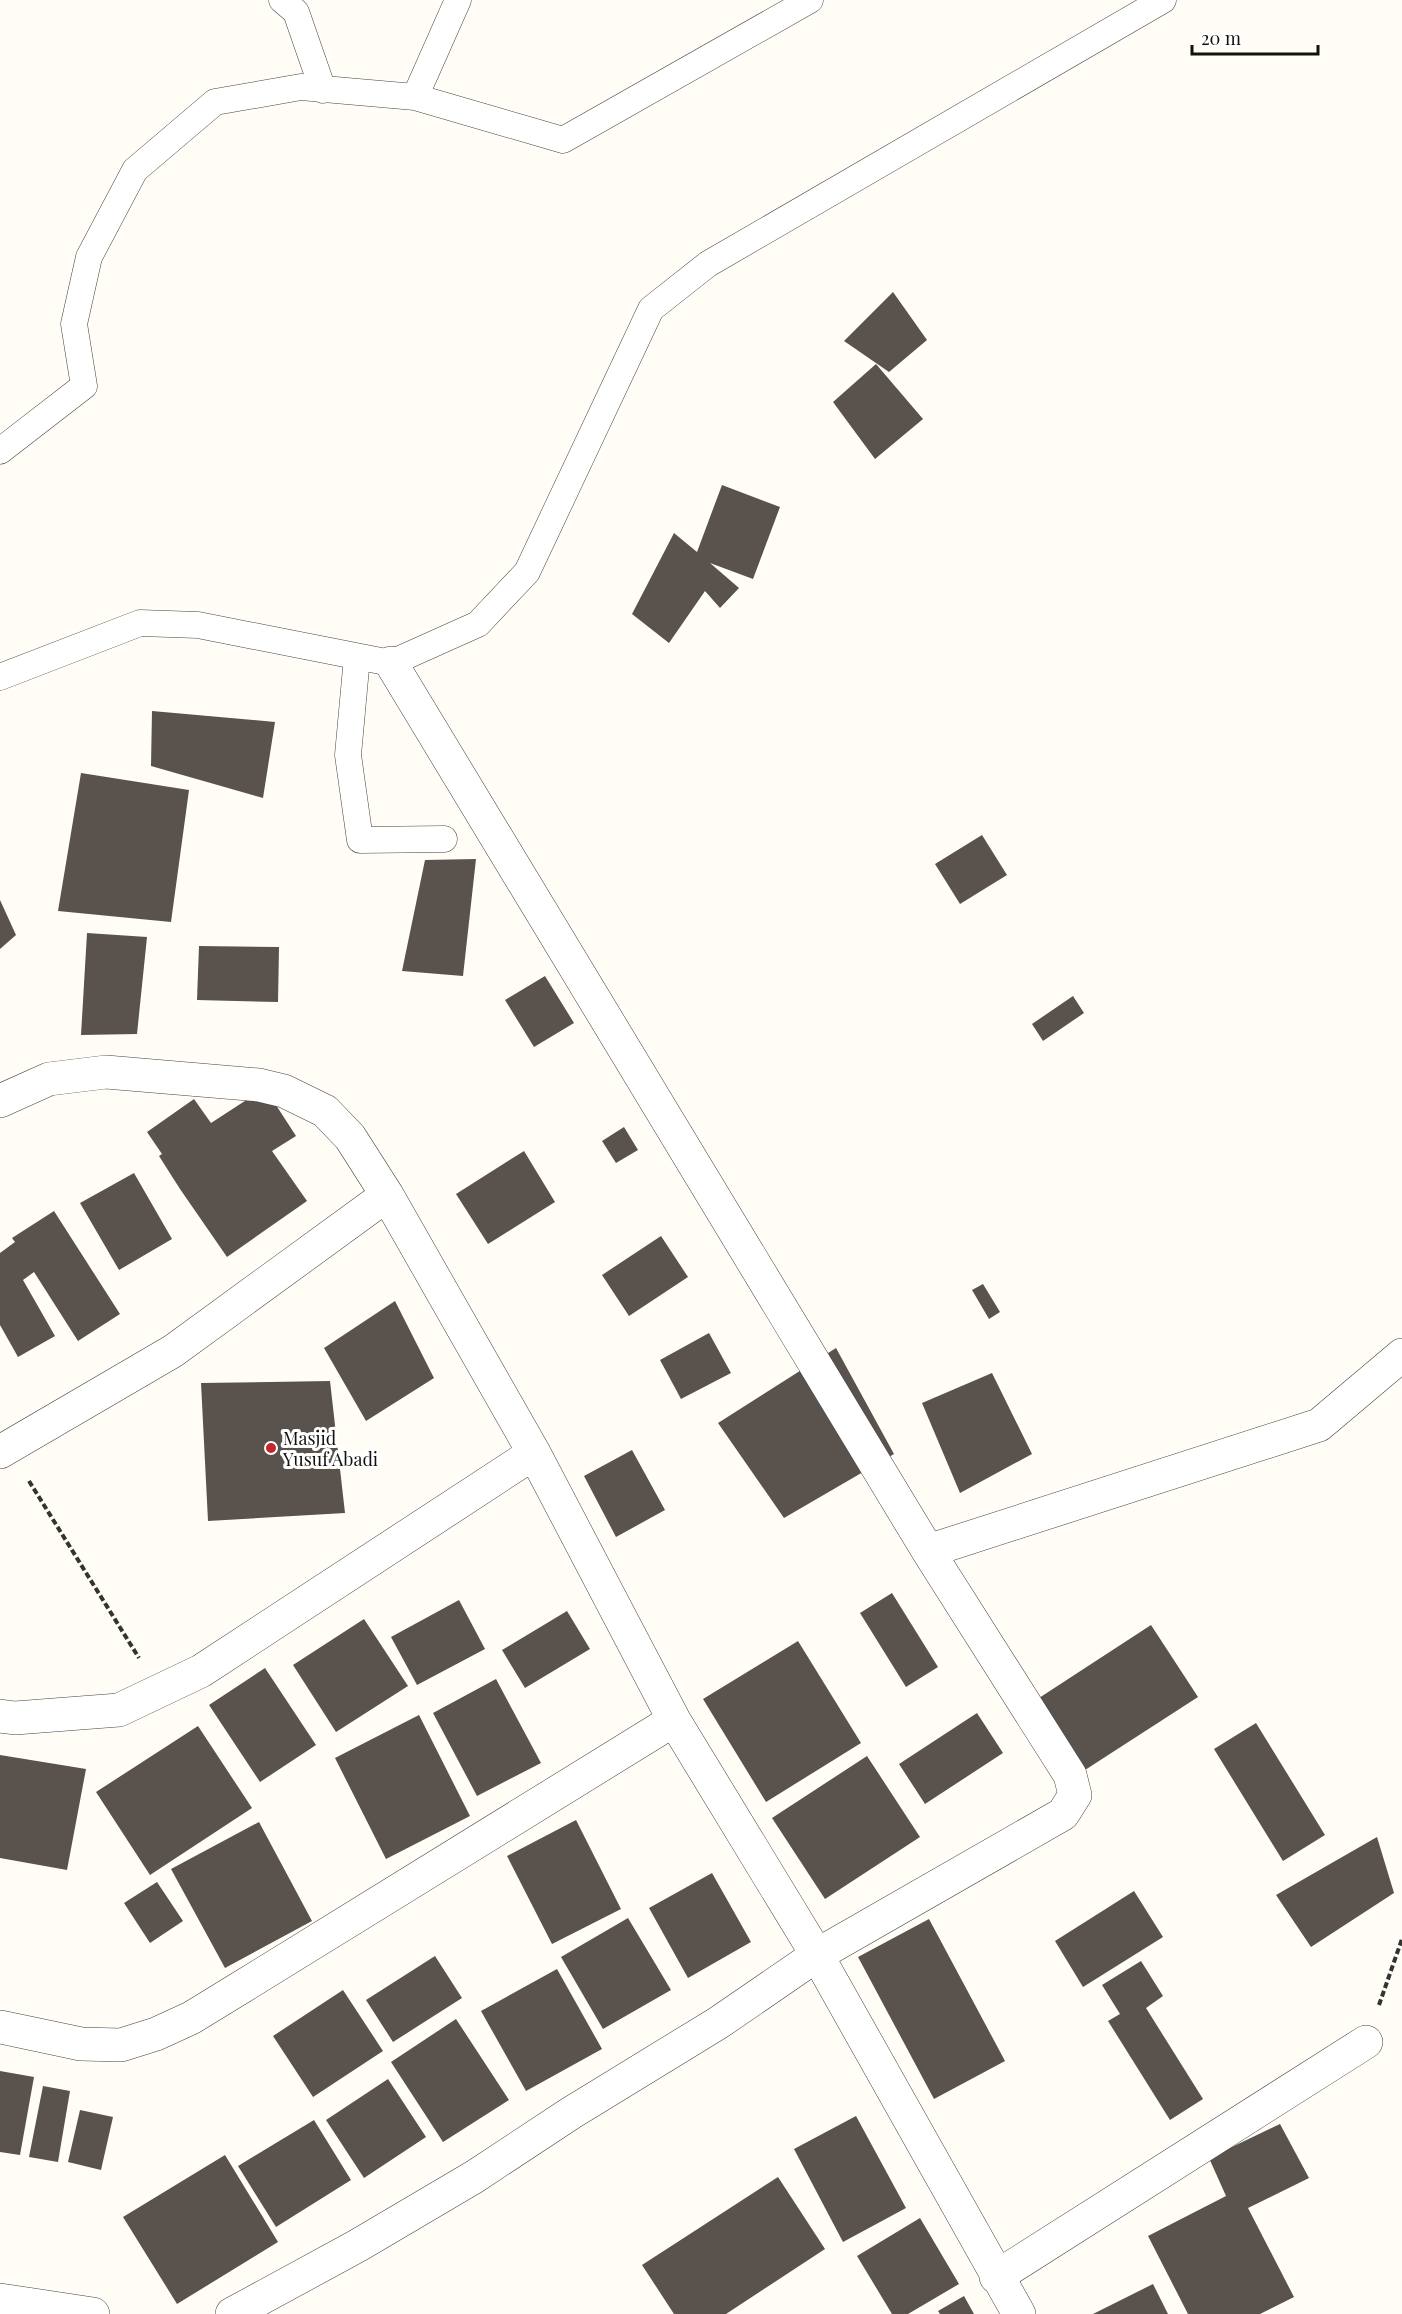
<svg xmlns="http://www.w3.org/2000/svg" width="1402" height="2314" viewBox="0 0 1402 2314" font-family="'Playfair Display',serif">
	<rect width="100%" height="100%" fill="#fffdf5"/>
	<path fill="#5a524d" d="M893,292L927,340L889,372L844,341Z
		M876,364L923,419L875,459L833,402Z
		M722,485L780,507L753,579L710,563L739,588L720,608L705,591L669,643L632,614L674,533L697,552Z
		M152,711L275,722L263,798L151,766Z
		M81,773L189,790L171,922L58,911Z
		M982,835L1007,875L960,904L935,864Z
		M476,859L463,976L402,971L425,860Z
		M0,900L16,935L0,949Z
		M87,933L147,937L137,1034L81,1035Z
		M199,946L279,947L278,1002L197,1000Z
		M545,976L574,1023L534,1047L505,1000Z
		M1073,996L1084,1013L1043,1041L1032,1024Z
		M265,1088L296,1136L272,1151L307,1201L227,1257L180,1189L159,1156L162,1154L147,1132L194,1099L211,1123Z
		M624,1127L638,1150L616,1163L602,1141Z
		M524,1151L555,1202L488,1244L456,1194Z
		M134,1173L172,1239L119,1270L80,1203Z
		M54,1211L120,1314L78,1341L34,1272L23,1280L55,1336L18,1357L0,1325V1253L15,1242L12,1238Z
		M661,1236L688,1277L629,1316L602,1275Z
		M983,1284L1000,1312L989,1319L972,1290Z
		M395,1301L434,1378L366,1421L324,1348Z
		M709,1333L731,1373L681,1399L660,1360Z
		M836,1348L894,1454L784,1518L718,1423Z
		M992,1373L1032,1454L960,1493L922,1403Z
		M330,1381L345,1513L208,1521L201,1383Z
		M632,1450L665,1510L616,1537L584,1476Z
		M892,1593L938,1667L906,1687L860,1613Z
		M459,1600L485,1649L417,1685L391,1637Z
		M567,1611L590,1649L525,1688L502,1650Z
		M364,1619L408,1686L336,1732L293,1665Z
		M1151,1625L1198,1697L1085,1770L1039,1698Z
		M798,1641L861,1743L766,1802L703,1699Z
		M265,1668L316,1745L260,1782L209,1705Z
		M496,1679L541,1763L477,1796L433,1713Z
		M977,1713L1003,1753L925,1804L899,1764Z
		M419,1715L470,1816L386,1859L335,1758Z
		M1256,1723L1325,1835L1283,1861L1214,1749Z
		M198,1726L252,1808L150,1875L96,1792Z
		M0,1755L86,1769L67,1870L0,1858Z
		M867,1756L920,1837L825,1899L772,1818Z
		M576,1820L621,1909L552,1944L507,1856Z
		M259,1822L312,1921L225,1968L171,1869Z
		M1377,1837L1394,1893L1311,1947L1276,1895Z
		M712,1873L751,1942L688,1978L649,1908Z
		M157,1882L183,1921L150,1943L124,1903Z
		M1134,1891L1163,1937L1083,1987L1055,1941Z
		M628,1918L671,1990L603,2029L561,1957Z
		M929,1919L1005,2061L934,2099L858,1957Z
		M435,1956L462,1998L393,2042L366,2000Z
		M1141,1961L1163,1996L1146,2008L1203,2099L1170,2120L1108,2021L1120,2014L1102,1985Z
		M557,1969L602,2049L526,2091L481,2011Z
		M343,1990L383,2051L313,2097L273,2036Z
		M456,2019L509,2100L443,2142L391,2062Z
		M0,2071L34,2077L20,2155L0,2152Z
		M388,2079L426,2137L364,2178L326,2120Z
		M43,2086L70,2091L58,2162L29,2157Z
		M80,2110L113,2117L101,2170L68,2162Z
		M856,2116L906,2208L843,2242L794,2149Z
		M314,2120L351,2180L276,2227L238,2166Z
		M1280,2124L1309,2178L1248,2208L1294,2297L1260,2314H1188L1148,2236L1226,2196L1209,2158Z
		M225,2155L278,2242L177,2304L123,2217Z
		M778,2177L825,2249L726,2314H674L642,2265Z
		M920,2218L959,2284L908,2314H892L857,2256Z
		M1153,2284L1168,2314H1093Z
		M964,2296L974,2314H940L938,2311Z"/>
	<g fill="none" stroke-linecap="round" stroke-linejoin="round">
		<defs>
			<path id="service" d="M282,0L296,12L323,90
				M415,97L458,0
				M0,451L84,386L74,324L89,257L135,170L215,102L301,87L415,97L563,140L810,0
				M357,657L348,755L360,840L444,839
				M0,677L140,623L198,625L391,663L478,624L527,572L651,309L708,264L1163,0"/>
			<path id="minor" d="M0,1101L49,1079L106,1072L259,1085L284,1091L325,1111L350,1137L387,1195L534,1453
				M0,1452L173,1351L387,1195
				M928,1551L1319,1425L1402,1355
				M0,1716L15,1718L119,1710L201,1671L534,1453L674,1720L817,1955L1019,2314
				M0,2027L81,2044L121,2045L156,2034L191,2018L240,1988L674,1720
				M996,2277L1366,2042
				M0,2300L93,2314
				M232,2314L357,2246L474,2177L571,2113L718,2023L817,1955L1063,1814L1075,1795L1070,1775L928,1551L391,663"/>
		</defs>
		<use href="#service" stroke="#444" stroke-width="27"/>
		<use href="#minor" stroke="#444" stroke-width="34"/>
		<path stroke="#333" stroke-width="4" stroke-dasharray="6 3" stroke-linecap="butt" d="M29,1481L139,1658
			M1379,2005L1402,1939"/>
		<use href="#service" stroke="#fff" stroke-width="26"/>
		<use href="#minor" stroke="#fff" stroke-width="33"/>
	</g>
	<circle fill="#c4262e" stroke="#fff" stroke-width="2" cx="271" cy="1448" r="6"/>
	<g text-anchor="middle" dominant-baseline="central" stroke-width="6" stroke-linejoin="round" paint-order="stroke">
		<g font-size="18" fill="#111" stroke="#fff" text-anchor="start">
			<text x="283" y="1438">Masjid<tspan x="283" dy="21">Yusuf Abadi</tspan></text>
		</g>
	</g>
	<path d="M1192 45v9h126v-9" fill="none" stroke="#111111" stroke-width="3"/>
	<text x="1201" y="45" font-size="18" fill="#111111" stroke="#ffffff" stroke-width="4.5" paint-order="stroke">20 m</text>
</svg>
